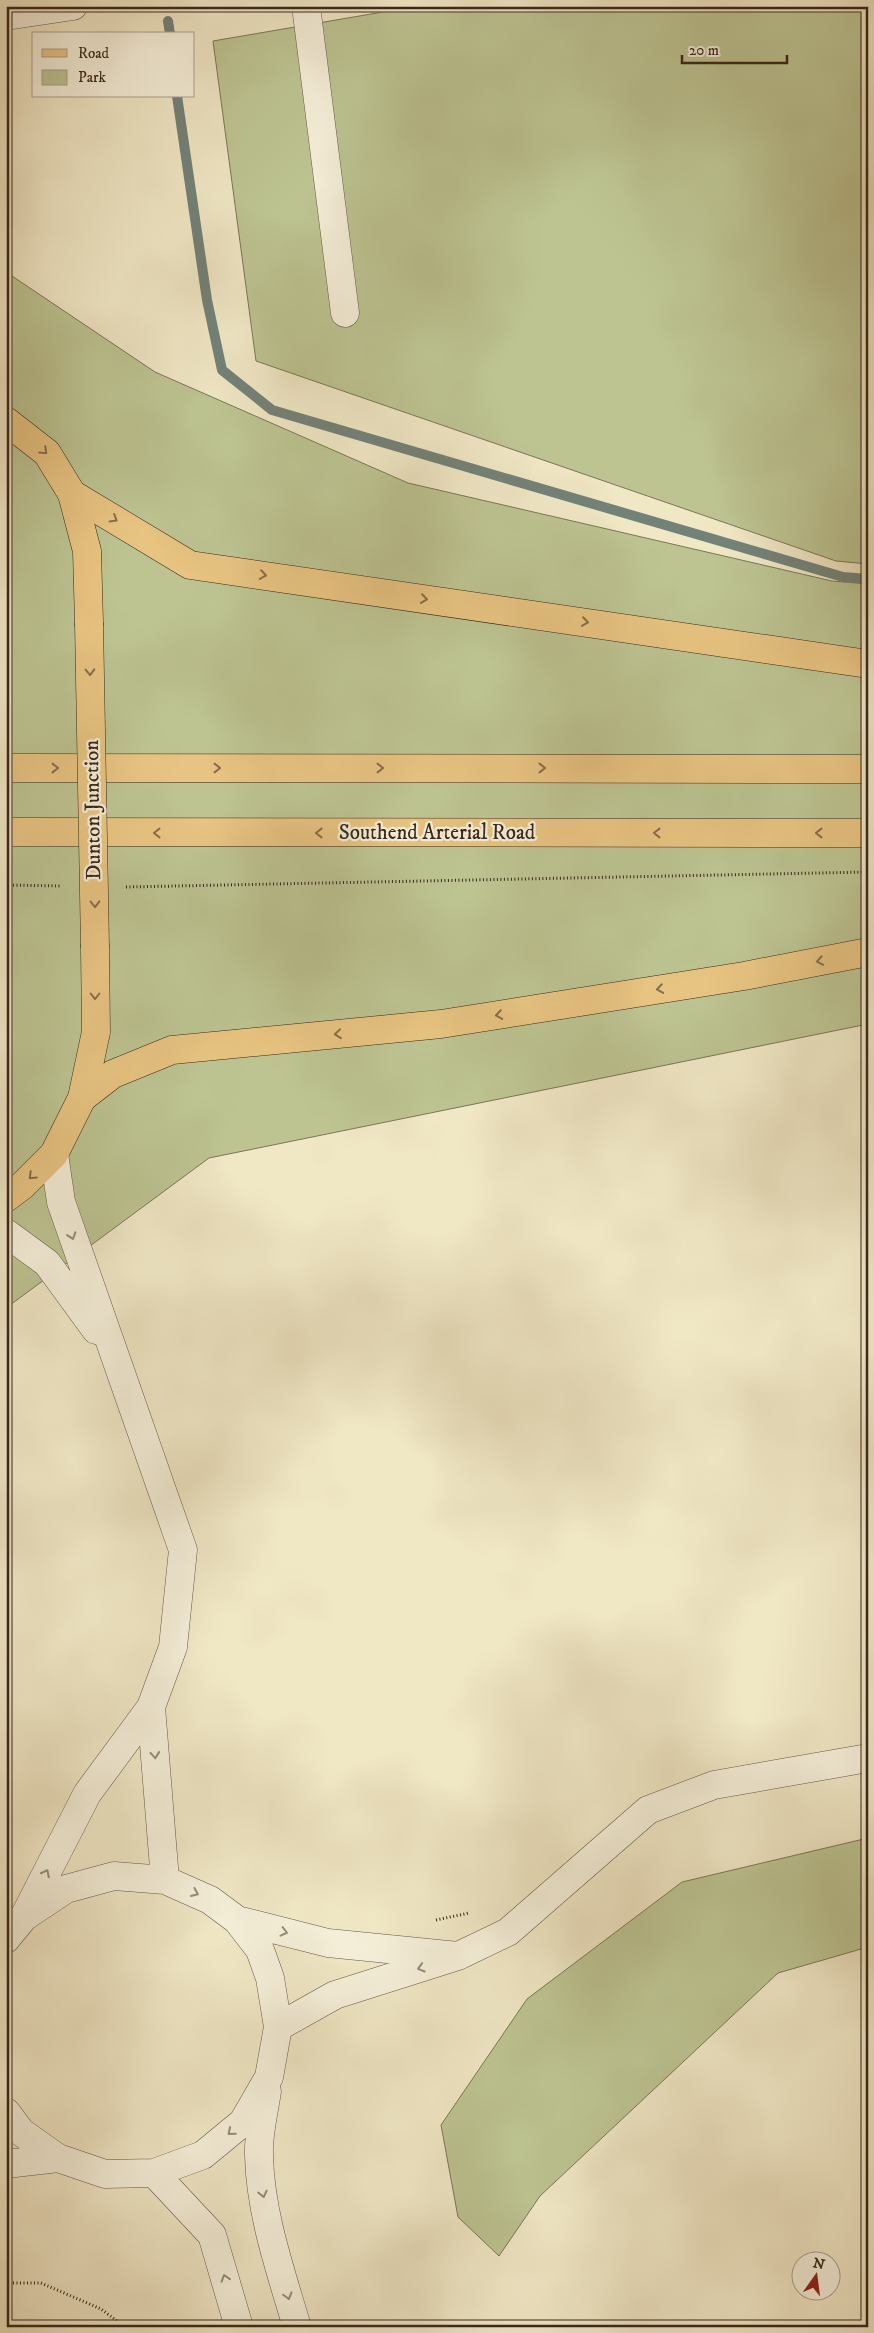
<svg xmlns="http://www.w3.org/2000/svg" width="874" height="2333" viewBox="0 0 874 2333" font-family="'IM FELL DW Pica',serif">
	<rect width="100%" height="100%" fill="#f0e7c5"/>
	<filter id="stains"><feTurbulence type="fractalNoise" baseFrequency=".004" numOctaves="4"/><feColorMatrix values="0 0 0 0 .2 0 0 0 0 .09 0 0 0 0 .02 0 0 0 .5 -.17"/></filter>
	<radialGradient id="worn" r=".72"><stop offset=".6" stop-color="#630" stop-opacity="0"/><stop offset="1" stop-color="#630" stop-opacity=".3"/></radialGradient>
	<path fill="#bdc492" stroke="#7b7656" d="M418,6H868V564L836,561L256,361L213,41Z
		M6,272L155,372L408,483L832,581L868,584V1024L209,1158L6,1308Z
		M868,1838V1947L778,1973L540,2196L499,2256L458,2217L441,2125L527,1999L682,1882Z"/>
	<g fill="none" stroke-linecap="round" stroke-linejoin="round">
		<path stroke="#738279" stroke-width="10" d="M168,21L170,34
			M177,96L207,300L222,370L272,410L843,577L868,579"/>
		<defs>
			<path id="minor" d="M306,6L345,313
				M6,16L73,6
				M6,1233L47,1263L96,1330
				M151,1707L165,1880
				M24,1917L87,1794L151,1707L173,1647L183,1550L61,1202L54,1154
				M237,1920L328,1943L458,1956L335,1995L278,2027
				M6,1939L24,1917L66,1889L114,1876L165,1880L210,1900L237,1920L260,1950L270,1978L278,2027L269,2077L243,2122L203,2155L154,2173L105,2174L58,2158L21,2132L6,2112
				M458,1956L508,1932L648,1810L714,1785L868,1758
				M267,2091C264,2112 258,2134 259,2155C260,2213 281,2272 297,2327
				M6,2164L58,2158
				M154,2173L212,2235L239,2327"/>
			<path id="major" d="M6,421L47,453L72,494L87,551L89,623
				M6,1198L22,1186L54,1154L82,1098L96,1032L95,947"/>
			<path id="highway" d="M72,494L190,565L868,664
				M6,768L868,769
				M6,832L868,833
				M82,1098L113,1074L172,1050L441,1024L744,976L868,952"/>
		</defs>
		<use href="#minor" stroke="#675746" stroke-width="29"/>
		<use href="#major" stroke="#39271b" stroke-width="29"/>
		<use href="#highway" stroke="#39271b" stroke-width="29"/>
		<path stroke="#39271b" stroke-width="3" stroke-dasharray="1 2.5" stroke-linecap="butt" d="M6,885L62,886
			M126,887L868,872
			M436,1920L469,1913
			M6,2283H41L101,2309L125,2327"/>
		<use href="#minor" stroke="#f5efd9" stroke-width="28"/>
		<use href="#major" stroke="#e8c482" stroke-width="28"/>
		<use href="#highway" stroke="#e8c482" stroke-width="28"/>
		<defs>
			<path id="major-bridge" d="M89,623L95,947"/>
		</defs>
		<use href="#major-bridge" stroke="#39271b" stroke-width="29" stroke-linecap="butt"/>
		<use href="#major-bridge" stroke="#e8c482" stroke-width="28"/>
	</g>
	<defs><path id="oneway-chevron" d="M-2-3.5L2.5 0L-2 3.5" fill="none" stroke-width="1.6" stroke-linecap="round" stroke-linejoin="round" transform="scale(1.25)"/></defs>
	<g stroke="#886e49">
		<use href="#oneway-chevron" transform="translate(44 451) rotate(44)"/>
		<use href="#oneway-chevron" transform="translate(114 519) rotate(31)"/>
		<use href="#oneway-chevron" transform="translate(263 575) rotate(8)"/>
		<use href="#oneway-chevron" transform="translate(424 599) rotate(8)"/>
		<use href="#oneway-chevron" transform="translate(585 622) rotate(8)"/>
		<use href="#oneway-chevron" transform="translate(90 672) rotate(89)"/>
		<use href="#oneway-chevron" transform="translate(55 768)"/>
		<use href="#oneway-chevron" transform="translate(217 768)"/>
		<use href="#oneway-chevron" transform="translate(380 768)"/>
		<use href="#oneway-chevron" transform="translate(542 768)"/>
		<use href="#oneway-chevron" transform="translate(157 833) rotate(-180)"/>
		<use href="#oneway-chevron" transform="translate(319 833) rotate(-180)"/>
		<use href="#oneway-chevron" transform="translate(657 833) rotate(-180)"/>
		<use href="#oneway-chevron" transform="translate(819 833) rotate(-180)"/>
		<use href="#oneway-chevron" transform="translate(95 904) rotate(89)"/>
		<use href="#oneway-chevron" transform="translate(820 961) rotate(169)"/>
		<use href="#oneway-chevron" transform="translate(660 989) rotate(171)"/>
		<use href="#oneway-chevron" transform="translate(95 996) rotate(90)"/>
		<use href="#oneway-chevron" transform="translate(499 1015) rotate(171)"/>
		<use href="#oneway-chevron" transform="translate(338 1034) rotate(174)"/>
		<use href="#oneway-chevron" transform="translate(32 1176) rotate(136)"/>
	</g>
	<g stroke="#978b7a">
		<use href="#oneway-chevron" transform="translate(72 1236) rotate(71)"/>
		<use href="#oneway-chevron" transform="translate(155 1755) rotate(85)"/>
		<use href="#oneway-chevron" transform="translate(46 1873) rotate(-63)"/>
		<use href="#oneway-chevron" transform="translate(195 1893) rotate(24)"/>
		<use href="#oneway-chevron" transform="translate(284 1932) rotate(14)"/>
		<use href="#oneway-chevron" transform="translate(421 1968) rotate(163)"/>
		<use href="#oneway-chevron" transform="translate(231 2132) rotate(140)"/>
		<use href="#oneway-chevron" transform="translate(263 2194) rotate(77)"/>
		<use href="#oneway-chevron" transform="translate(225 2278) rotate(-107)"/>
		<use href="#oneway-chevron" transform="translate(288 2296) rotate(74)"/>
	</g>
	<g text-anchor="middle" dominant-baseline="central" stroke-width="4.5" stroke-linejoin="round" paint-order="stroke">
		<g font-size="21" fill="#39271b" stroke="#f5efd9">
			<text transform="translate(93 810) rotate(-91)">Dunton Junction</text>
			<text x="437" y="833">Southend Arterial Road</text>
		</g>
	</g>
	<rect width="874" height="2333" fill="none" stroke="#f0e7c5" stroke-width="25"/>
	<rect x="8" y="8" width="859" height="2318" fill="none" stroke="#39271b" stroke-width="2.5"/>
	<rect x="12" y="12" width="849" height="2308" fill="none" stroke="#39271b"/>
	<rect x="32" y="32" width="162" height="65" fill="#f5efd9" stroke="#aa9f8d"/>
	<rect x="42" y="49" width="25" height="8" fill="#e8c482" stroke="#aa9f8d"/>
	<text x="78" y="58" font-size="15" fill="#39271b">Road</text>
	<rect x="42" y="70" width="25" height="15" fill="#bdc492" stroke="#aa9f8d"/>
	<text x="78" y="82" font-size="15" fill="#39271b">Park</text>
	<g transform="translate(816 2276) rotate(14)"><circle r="24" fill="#f5efd9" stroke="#aa9f8d"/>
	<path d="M0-4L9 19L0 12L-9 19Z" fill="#8f2418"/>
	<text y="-8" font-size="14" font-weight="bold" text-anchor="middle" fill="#39271b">N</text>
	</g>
	<path d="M682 55v8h105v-8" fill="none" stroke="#39271b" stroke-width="2.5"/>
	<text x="689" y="55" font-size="15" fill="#39271b" stroke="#f5efd9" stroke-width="4" paint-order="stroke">20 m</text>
	<rect width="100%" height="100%" filter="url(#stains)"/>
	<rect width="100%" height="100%" fill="url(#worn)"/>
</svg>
